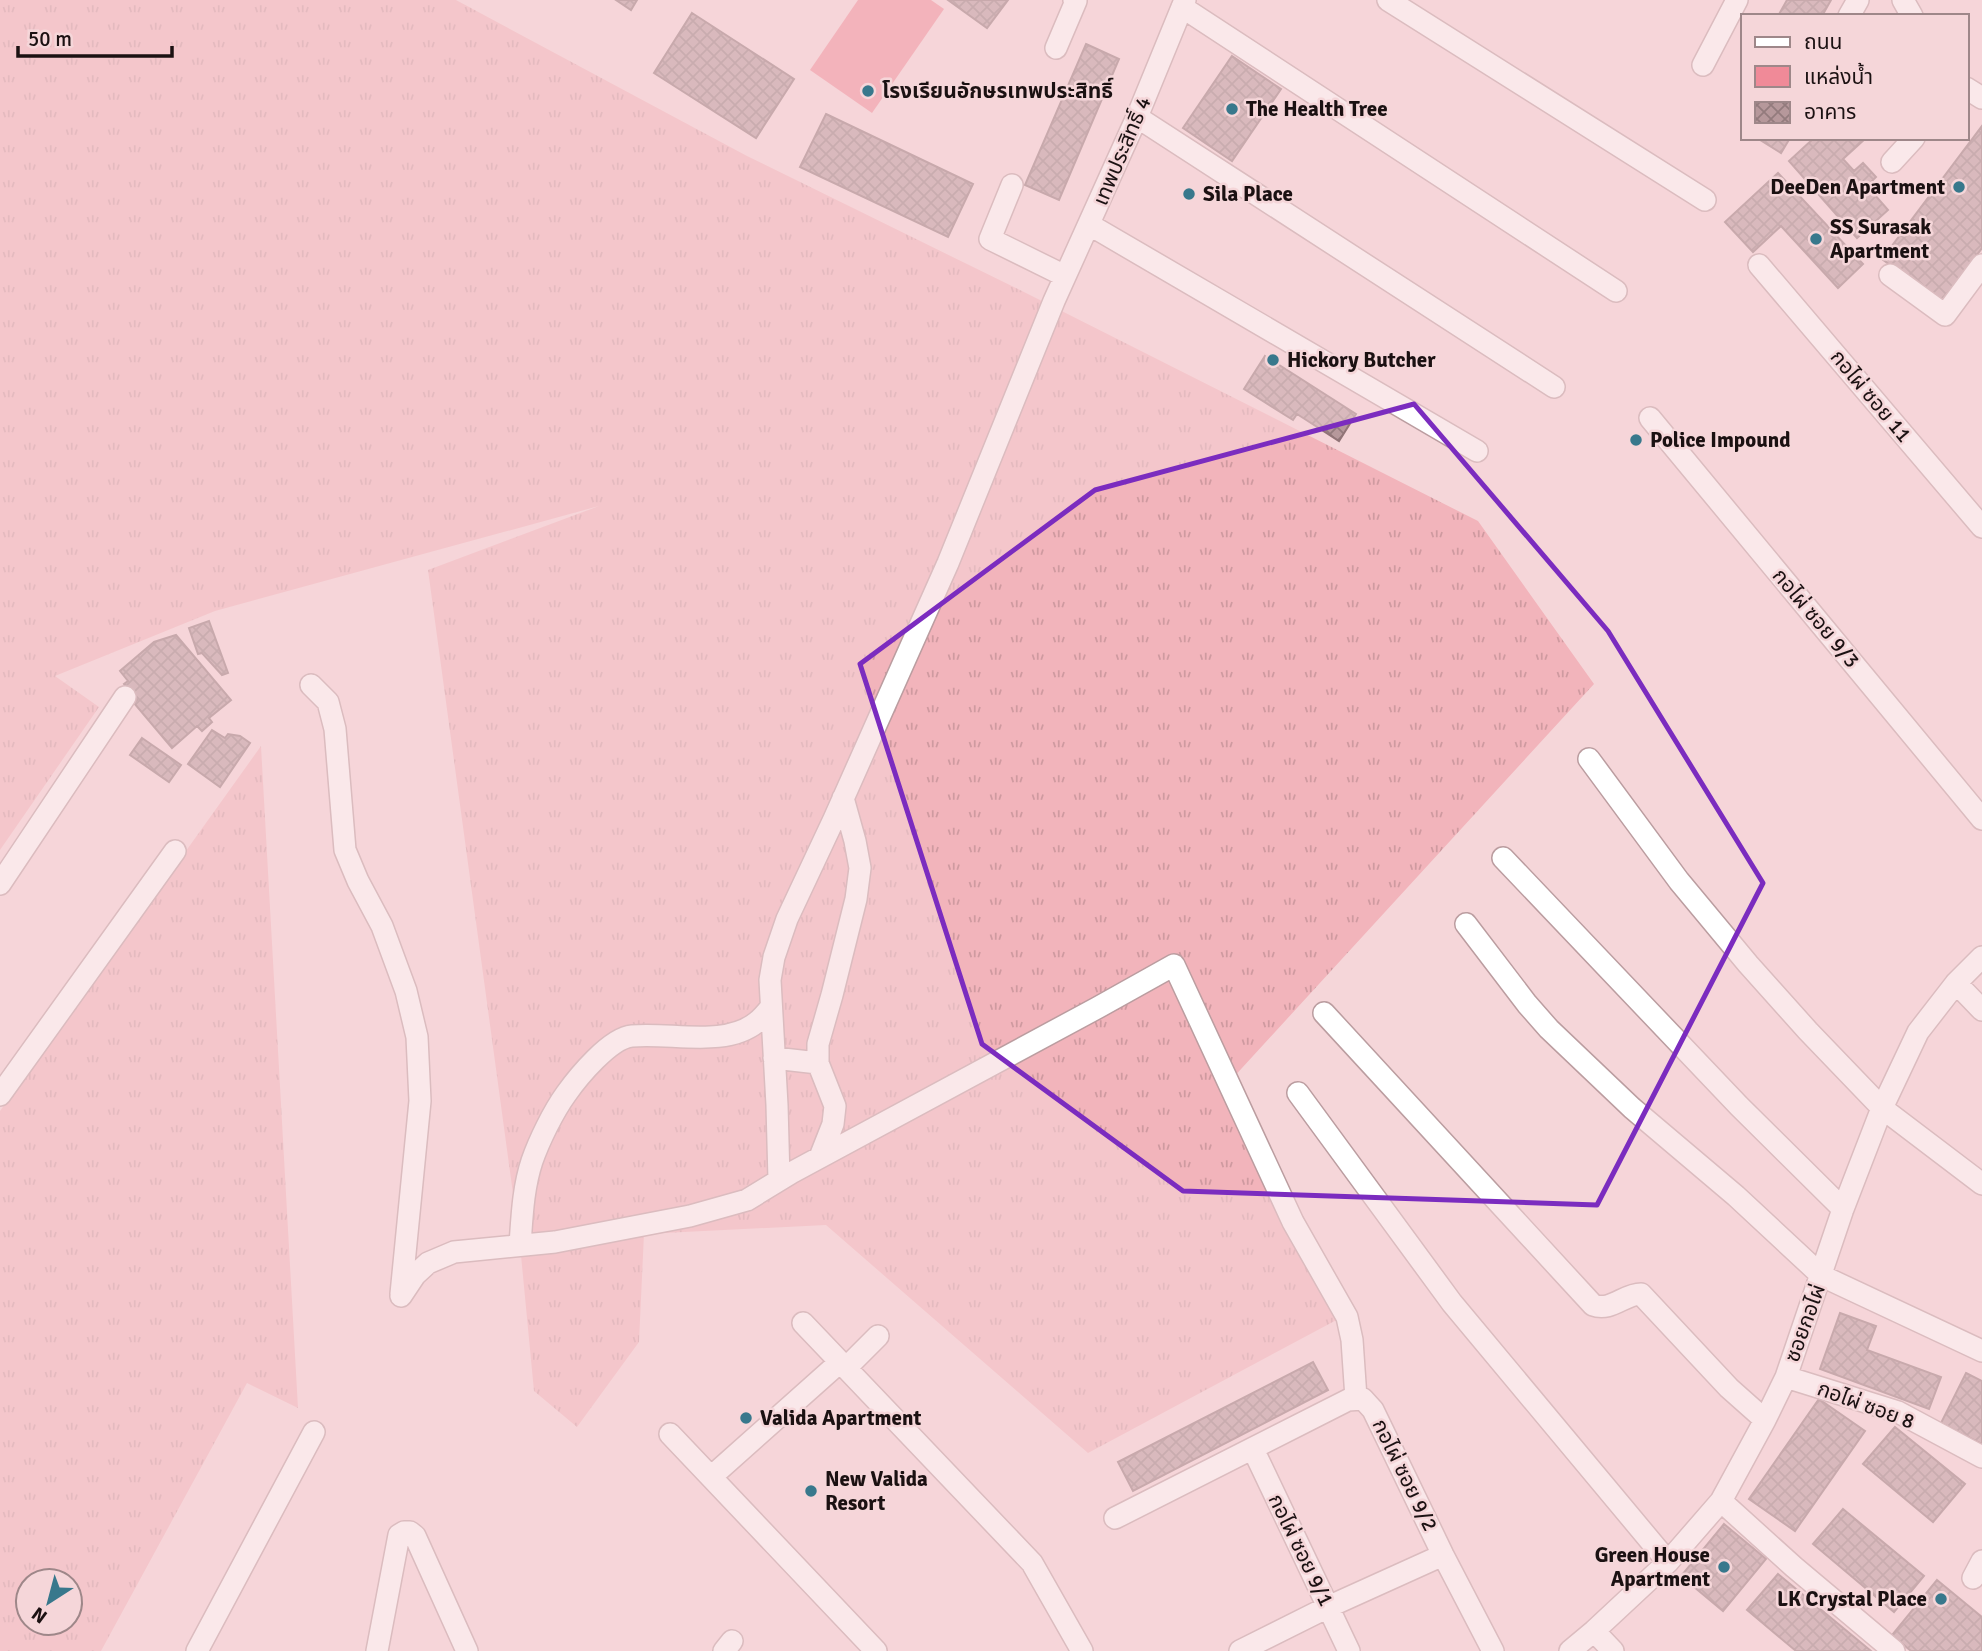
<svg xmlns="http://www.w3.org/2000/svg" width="1982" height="1651" viewBox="0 0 1982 1651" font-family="Signika,'Noto Sans Thai',sans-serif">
	<defs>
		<pattern id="grass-tufts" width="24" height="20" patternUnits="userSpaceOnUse" patternTransform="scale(1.75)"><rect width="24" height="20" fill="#f2b4bb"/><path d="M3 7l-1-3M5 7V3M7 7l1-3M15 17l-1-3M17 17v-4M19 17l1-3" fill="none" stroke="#cf9aa0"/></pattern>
		<pattern id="building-cross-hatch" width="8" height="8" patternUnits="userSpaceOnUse" patternTransform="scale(1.75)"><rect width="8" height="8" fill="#b6989b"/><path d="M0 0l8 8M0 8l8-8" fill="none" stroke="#937b7d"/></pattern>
	</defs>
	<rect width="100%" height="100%" fill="#f5d6d9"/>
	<path fill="url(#grass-tufts)" fill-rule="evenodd" d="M0,0H456L747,156L1026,293L1478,521L1594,684L1231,1080L1344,1316L1088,1453L826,1225L644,1234L639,1342L577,1427L534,1391L520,1245L428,570L599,506L215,611L55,676L99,707L0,850Z
		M261,746L298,1408L247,1383L101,1651H0V1111ZM28,1581H70V1623H28Z"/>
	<path fill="#f08a98" d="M858,0H931L944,9L872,113L810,70Z"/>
	<path fill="url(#building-cross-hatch)" stroke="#917477" stroke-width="2" d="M616,0H637L631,10Z
		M948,0H1008L987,28Z
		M1787,0H1831L1822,16H1778Z
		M692,13L794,79L756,138L654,73Z
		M1086,44L1119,59L1059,200L1025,185Z
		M1232,56L1281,89L1232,161L1183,128Z
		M826,114L973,184L948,237L800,167Z
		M1982,126V248L1941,303L1882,259Z
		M1757,138H1790L1781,153Z
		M1814,138H1866L1843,159L1854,171L1863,163L1876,177L1867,186L1888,210L1857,238L1789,161Z
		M1778,173L1863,264L1838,288L1781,226L1753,252L1725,222Z
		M1265,356L1356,414L1339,441L1297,414L1293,420L1244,389Z
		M209,621L228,673L222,675L202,653L198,654L189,628Z
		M176,635L231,700L209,718L212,722L202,731L197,726L172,748L134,703L137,700L124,684L128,681L120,671L154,642Z
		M212,730L225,738L228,734L240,736L250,743L220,787L188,764Z
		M142,738L181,765L169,782L130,755Z
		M1840,1313L1876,1326L1867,1350L1941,1377L1929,1409L1820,1369Z
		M1313,1362L1328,1390L1133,1491L1118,1462Z
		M1966,1373L1982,1381V1444L1941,1423Z
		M1819,1399L1865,1431L1795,1531L1749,1499Z
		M1895,1427L1965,1484L1933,1522L1863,1464Z
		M1843,1509L1924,1576L1894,1612L1813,1544Z
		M1724,1524L1766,1559L1723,1611L1681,1576Z
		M1778,1574L1871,1651H1796L1747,1610Z
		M1937,1580L1982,1617V1651H1911L1892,1635Z"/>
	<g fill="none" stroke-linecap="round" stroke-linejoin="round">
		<defs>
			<path id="minor" d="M1388,0L1705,200
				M1903,0L1912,16
				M1182,7L1616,291
				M1849,16L1858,0
				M1056,48L1076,1L1074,0
				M1703,65L1737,0
				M1966,88L1982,98
				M1137,117L1554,387
				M1892,162L1914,138
				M1012,185L990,239L1065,276
				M1090,225L1477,451
				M1759,265L1982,527
				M1890,275L1945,315L1982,265
				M1650,418L1982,819
				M311,685L328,702L335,729L345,850L358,881L382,926L406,991L417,1037L420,1101L401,1294
				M1589,759L1679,881L1748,964L1808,1031L1882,1108L1982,1184
				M1503,858L1739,1106L1843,1209
				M0,884L125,697
				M1466,924L1527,1004L1549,1029L1632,1108L1736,1196L1822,1276L1982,1351
				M1956,983L1982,1010
				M1324,1013L1593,1305C1611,1312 1624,1294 1641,1294L1729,1388L1765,1420
				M774,1058L818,1063
				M1298,1093L1452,1303L1668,1562
				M0,1095L175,851
				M820,1157L833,1124L835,1106L818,1063V1044L832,995L856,899L860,868L855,841L843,798
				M779,1180L777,1105L770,980L774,957L787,919L834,819L948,563L1054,301L1137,117L1185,0
				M520,1245C522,1217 523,1188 532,1161C539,1141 553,1112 566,1094C578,1077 610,1038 632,1036C671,1032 725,1048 757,1022C762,1018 767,1012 771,1007
				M401,1296L415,1275L428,1263L454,1252L555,1242L690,1216L747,1200L791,1173L1097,1008L1174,965L1293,1222L1347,1317L1352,1340L1356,1398
				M803,1323L1032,1563L1082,1651
				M846,1368L878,1336
				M1786,1377L1898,1412L1982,1457
				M670,1434L876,1651
				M1253,1449L1349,1651
				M711,1477L840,1362
				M1721,1501L1794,1567L1894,1651
				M1115,1518L1348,1400L1363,1399L1373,1410L1443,1555L1493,1651
				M1973,1578L1982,1561
				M1594,1631L1613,1651
				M197,1651L314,1432
				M377,1651L399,1535L404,1532H410L415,1536L467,1651
				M724,1651L732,1641
				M1240,1651L1328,1607L1443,1555
				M1570,1651L1594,1631L1668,1562L1721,1501L1765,1420L1786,1377L1843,1209L1882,1108L1918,1032L1956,983L1982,957"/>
		</defs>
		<use href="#minor" stroke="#bb9da0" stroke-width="24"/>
		<use href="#minor" stroke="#fff" stroke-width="21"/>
	</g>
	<path d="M0 0H1982V1651H0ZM1414,404L1608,631L1763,883L1597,1205L1183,1191L982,1044L860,664L1095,490Z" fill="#f5d6d9" fill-opacity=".55" fill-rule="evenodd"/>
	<path fill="none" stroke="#7b2cbf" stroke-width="5" stroke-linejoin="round" d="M1414,404L1608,631L1763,883L1597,1205L1183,1191L982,1044L860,664L1095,490Z"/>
	<g fill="#38788c" stroke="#f5d6d9" stroke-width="2.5">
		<circle cx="868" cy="91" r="7"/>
		<circle cx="1232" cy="109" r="7"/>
		<circle cx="1959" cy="187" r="7"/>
		<circle cx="1189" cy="194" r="7"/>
		<circle cx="1816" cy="239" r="7"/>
		<circle cx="1273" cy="360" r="7"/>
		<circle cx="1636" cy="440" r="7"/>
		<circle cx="746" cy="1418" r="7"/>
		<circle cx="811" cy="1491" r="7"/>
		<circle cx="1724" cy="1567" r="7"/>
		<circle cx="1941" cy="1599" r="7"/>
	</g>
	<g text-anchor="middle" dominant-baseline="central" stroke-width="5" stroke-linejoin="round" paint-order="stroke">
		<g font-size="21" font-weight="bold" fill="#1b1112" stroke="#f5d6d9" text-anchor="start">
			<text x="882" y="91">โรงเรียนอักษรเทพประสิทธิ์</text>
			<text x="1246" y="109">The Health Tree</text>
			<text x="1945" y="187" text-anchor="end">DeeDen Apartment</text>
			<text x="1203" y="194">Sila Place</text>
			<text x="1830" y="227">SS Surasak<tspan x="1830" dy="24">Apartment</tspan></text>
			<text x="1287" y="360">Hickory Butcher</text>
			<text x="1650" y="440">Police Impound</text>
			<text x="760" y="1418">Valida Apartment</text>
			<text x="825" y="1479">New Valida<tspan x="825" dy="24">Resort</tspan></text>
			<text x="1710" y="1555" text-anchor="end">Green House<tspan x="1710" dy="24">Apartment</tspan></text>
			<text x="1927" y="1599" text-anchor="end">LK Crystal Place</text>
		</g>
		<g font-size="21" fill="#1b1112" stroke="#f5d6d9">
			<text transform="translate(1122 151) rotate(-67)">เทพประสิทธิ์ 4</text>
			<text transform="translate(1871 396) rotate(50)">กอไผ่ ซอย 11</text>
			<text transform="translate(1816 618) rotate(50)">กอไผ่ ซอย 9/3</text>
			<text transform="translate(1805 1323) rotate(-70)">ซอยกอไผ่</text>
			<text transform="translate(1866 1405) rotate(20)">กอไผ่ ซอย 8</text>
			<text transform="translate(1405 1475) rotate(64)">กอไผ่ ซอย 9/2</text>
			<text transform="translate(1301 1550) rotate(64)">กอไผ่ ซอย 9/1</text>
		</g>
	</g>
	<rect x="1741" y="14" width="228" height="126" fill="#f5d6d9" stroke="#9e8789" stroke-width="2"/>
	<rect x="1755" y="37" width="35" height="10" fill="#ffffff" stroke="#9e8789" stroke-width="2"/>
	<text x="1804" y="49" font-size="21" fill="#1b1112">ถนน</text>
	<rect x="1755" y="66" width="35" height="21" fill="#f08a98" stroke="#9e8789" stroke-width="2"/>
	<text x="1804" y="84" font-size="21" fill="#1b1112">แหล่งน้ำ</text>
	<rect x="1755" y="102" width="35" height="21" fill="url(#building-cross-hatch)" stroke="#9e8789" stroke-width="2"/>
	<text x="1804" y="119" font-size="21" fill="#1b1112">อาคาร</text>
	<g transform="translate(49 1602) rotate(216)"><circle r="33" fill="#f5d6d9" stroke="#9e8789" stroke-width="2"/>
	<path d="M0-5L12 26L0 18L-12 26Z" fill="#38788c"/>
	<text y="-10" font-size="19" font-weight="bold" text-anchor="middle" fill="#1b1112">N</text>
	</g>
	<path d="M18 46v10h154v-10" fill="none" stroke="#1b1112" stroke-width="3.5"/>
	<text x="28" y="46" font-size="21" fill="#1b1112" stroke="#f5d6d9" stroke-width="5" paint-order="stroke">50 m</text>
</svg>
